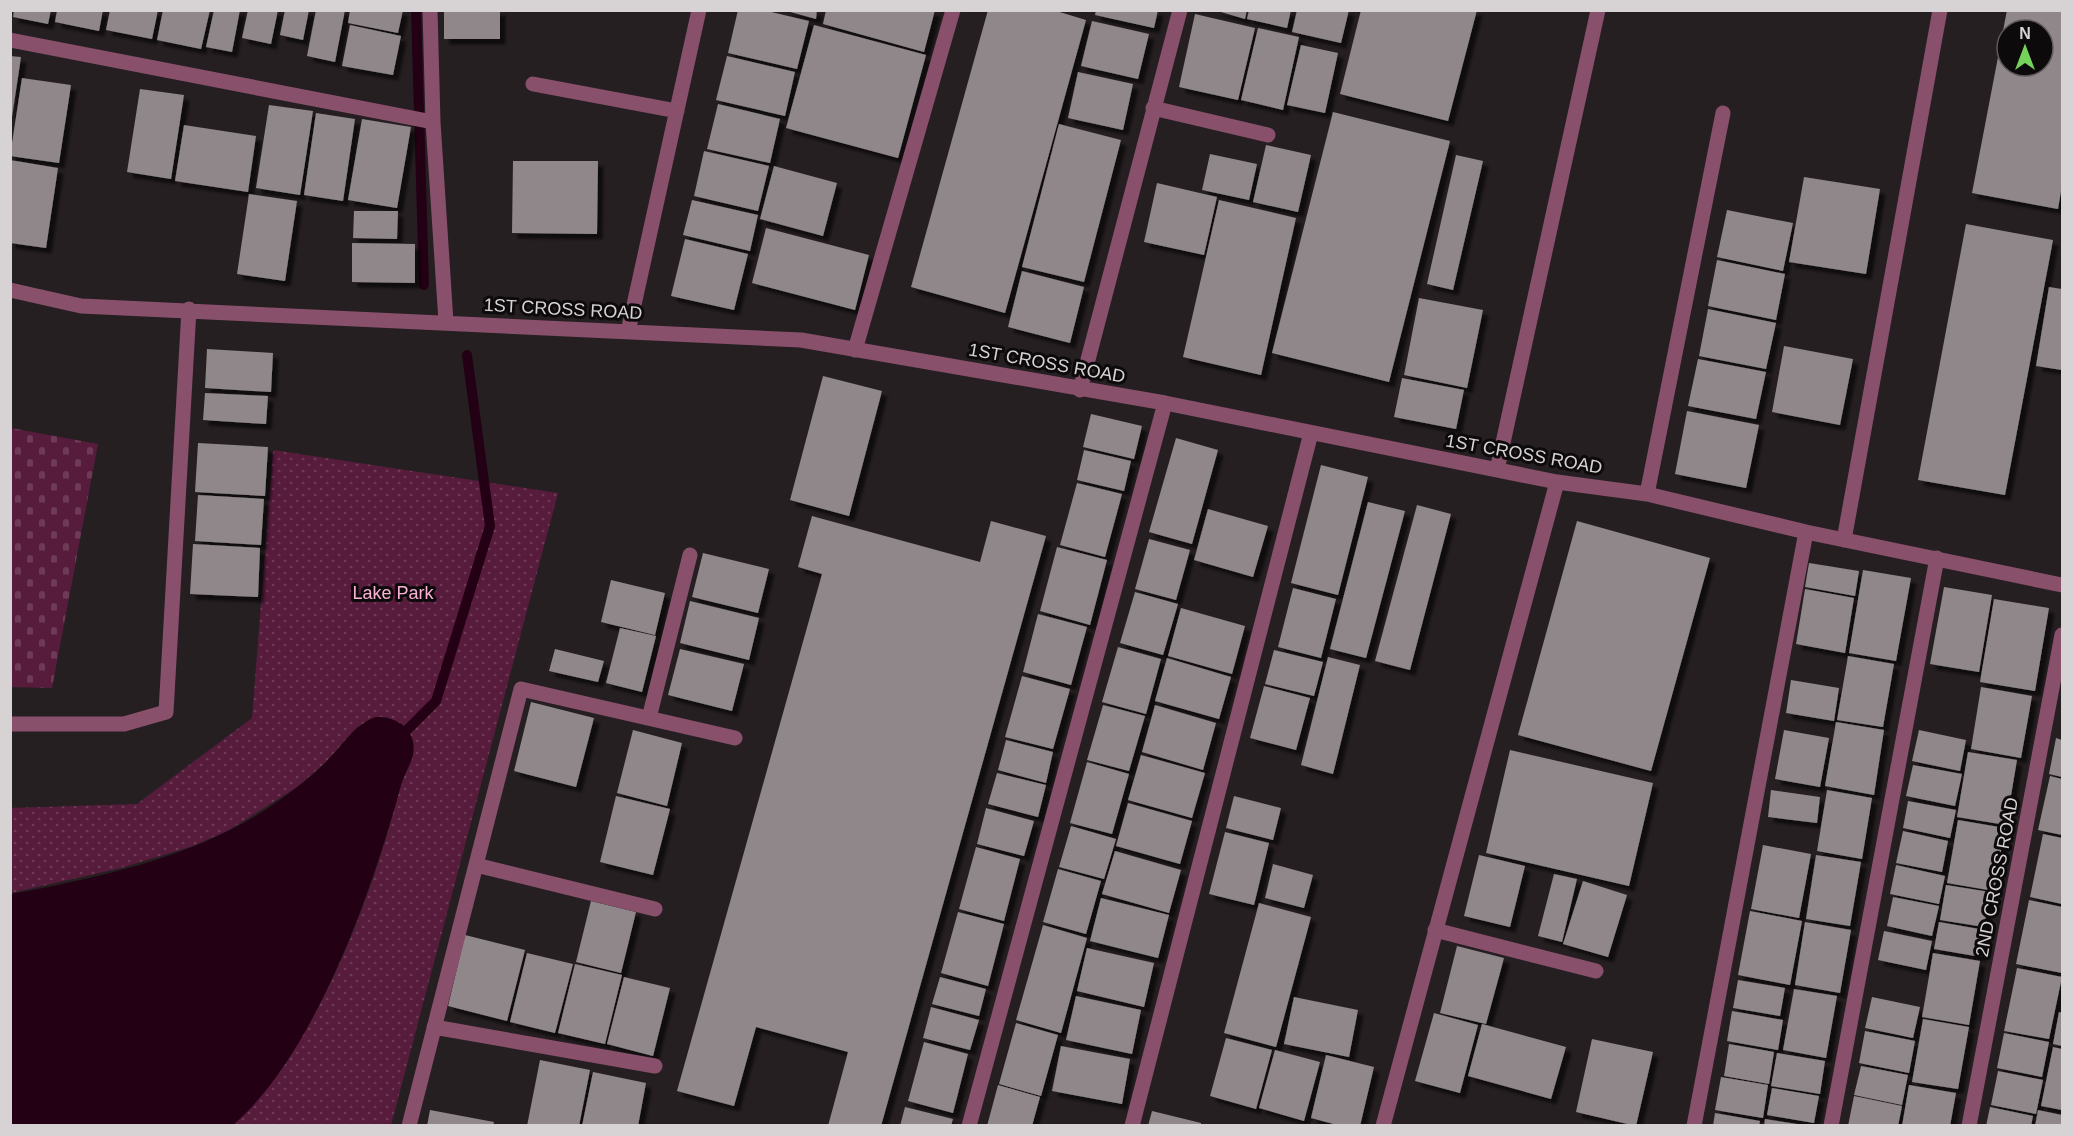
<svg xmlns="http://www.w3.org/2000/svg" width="2073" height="1136" viewBox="0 0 2073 1136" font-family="Helvetica,sans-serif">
	<defs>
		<pattern id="cemetery-stones" width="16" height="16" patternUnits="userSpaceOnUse" patternTransform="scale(1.5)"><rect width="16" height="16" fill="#571b3c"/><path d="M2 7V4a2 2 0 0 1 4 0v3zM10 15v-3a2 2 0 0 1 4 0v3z" fill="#6e3b57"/></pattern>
		<pattern id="park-dots" width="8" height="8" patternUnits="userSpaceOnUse" patternTransform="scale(1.5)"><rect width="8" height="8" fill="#571b3c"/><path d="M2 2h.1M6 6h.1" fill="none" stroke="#6e3b57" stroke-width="1.8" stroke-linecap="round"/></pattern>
		<filter id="shadow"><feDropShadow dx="5.5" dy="5.5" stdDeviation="1.5" flood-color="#0009"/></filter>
	</defs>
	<rect width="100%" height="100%" fill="#261f22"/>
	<path fill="url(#cemetery-stones)" d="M11,428L98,444L52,688L11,687Z"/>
	<path fill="url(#park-dots)" d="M273,450L558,493L391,1125H233C319,1041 370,903 400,788C404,772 417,758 413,741C410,728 397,723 387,717L357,727L325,763L297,787L229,830L193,846L121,868L11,893L10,808L137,804L252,718Z"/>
	<path fill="#230013" d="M376,717C393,717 410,724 413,743C416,759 405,770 401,785C373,888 315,1055 233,1125H11V894C96,878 191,858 265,810C286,796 308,780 326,762C342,747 354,724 376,717Z"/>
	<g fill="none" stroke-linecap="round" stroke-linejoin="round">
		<path stroke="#230013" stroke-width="10" d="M416,10L424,285
			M398,739L436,701L490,526L467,355"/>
	</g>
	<path fill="#8f878a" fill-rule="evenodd" filter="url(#shadow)" d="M14,10H51L48,24L13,17Z
		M57,10H103L99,31L55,22Z
		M110,10H158L152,39L106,30Z
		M163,10H210L201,49L157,40Z
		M214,10H240L232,52L206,47Z
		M248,10H278L271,44L242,38Z
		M285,10H309L303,40L280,35Z
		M316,10H345L335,62L307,56Z
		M350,10H403L398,33L348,23Z
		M444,10H500V39H444Z
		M738,10H763L809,21L797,69L728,53Z
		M783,10H817L816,19Z
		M826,10H935L924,52L823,24Z
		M988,10H1053L1086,20L1005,313L911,287Z
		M1096,10H1158L1154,28L1095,15Z
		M1214,10H1247L1245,19Z
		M1249,10H1291L1287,28L1247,19Z
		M1297,10H1349L1341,43L1292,32Z
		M1361,10H1477L1448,121L1340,94Z
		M2007,10H2062V185L2058,209L1972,193ZM2007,30H2043V66H2007Z
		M1195,14L1255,28L1238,100L1179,87Z
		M1092,21L1149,34L1138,79L1081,66Z
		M350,25L401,36L393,75L342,66Z
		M814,25L926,55L898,158L786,128Z
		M1258,28L1299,37L1283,110L1241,100Z
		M1301,45L1338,53L1325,113L1287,105Z
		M10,56L21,57L12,117H10Z
		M727,56L795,72L785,116L716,100Z
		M1078,72L1133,84L1123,130L1068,118Z
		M22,78L71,85L59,163L10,156Z
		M140,89L184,95L171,179L127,172Z
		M718,104L780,119L770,163L707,149Z
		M269,105L313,111L300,195L256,188Z
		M1333,112L1450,141L1389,382L1272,353Z
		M316,113L355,119L343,201L304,195Z
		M362,119L411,127L397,208L348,200Z
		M1059,124L1121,140L1084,282L1022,267Z
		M184,125L256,136L248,192L175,181Z
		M1266,145L1311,155L1298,212L1253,202Z
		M704,151L769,166L758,211L694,196Z
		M1210,154L1257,164L1249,200L1202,190Z
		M1456,155L1483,161L1453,290L1427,284Z
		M10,160L58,168L46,248L10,243Z
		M513,161H598L597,234L512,233Z
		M774,166L837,183L823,236L760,219Z
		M1804,177L1880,189L1866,274L1789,262Z
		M1157,183L1217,197L1204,255L1144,242Z
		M249,194L297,201L285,281L237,274Z
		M692,200L758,215L750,251L683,235Z
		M1219,200L1296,218L1261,375L1183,357Z
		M1727,210L1793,223L1783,271L1717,257Z
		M354,211H398L397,239L353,238Z
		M1966,224L2053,240L2005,495L1918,480Z
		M766,228L869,255L855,310L752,283Z
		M685,239L748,254L734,310L671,296Z
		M352,243L415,244V283L352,282Z
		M1717,260L1785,274L1776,320L1708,306Z
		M1022,271L1084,287L1070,343L1008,327Z
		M2049,287L2062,289V370L2036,366Z
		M1419,298L1483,310L1467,388L1404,375Z
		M1708,309L1776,323L1766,369L1699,356Z
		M1784,346L1853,359L1840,425L1772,412Z
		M207,349L273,353L271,392L205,388Z
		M1698,359L1766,372L1756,419L1688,406Z
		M823,376L882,391L849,516L790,500Z
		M1402,378L1464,390L1456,429L1394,417Z
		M205,393L268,396L266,424L203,420Z
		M1687,411L1759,425L1746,488L1675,474Z
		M1091,414L1142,426L1134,459L1083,447Z
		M1176,438L1218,450L1192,544L1149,532Z
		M198,443L268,447L265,496L195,492Z
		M1084,450L1131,461L1124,491L1077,480Z
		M1321,465L1368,477L1338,595L1291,583Z
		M1077,483L1122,494L1105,557L1060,545Z
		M198,495L264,499L261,545L195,541Z
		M1368,502L1405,511L1366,658L1330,649Z
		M1417,505L1451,514L1410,670L1375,661Z
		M1208,509L1268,526L1253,577L1194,560Z
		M812,516L980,562L991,521L1046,536L881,1126H828L848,1052L756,1027L734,1106L677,1091L822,574L798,567Z
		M1577,521L1710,558L1651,771L1518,735Z
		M1149,539L1190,550L1176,600L1135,589Z
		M193,544L260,548L258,597L190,594Z
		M1057,547L1107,560L1090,625L1040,611Z
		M703,553L769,569L758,613L692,597Z
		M1809,563L1859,571L1855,596L1805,587Z
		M1863,570L1911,578L1896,661L1849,653Z
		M611,580L665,593L655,635L601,622Z
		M1944,587L1992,595L1979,672L1930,664Z
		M1293,588L1336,599L1321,658L1278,647Z
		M1805,589L1854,598L1845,653L1796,644Z
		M1135,592L1178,604L1163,655L1120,643Z
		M1994,599L2049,608L2035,691L1980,682Z
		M690,601L759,618L749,660L680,643Z
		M1181,608L1245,626L1232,674L1168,656Z
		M1038,614L1087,627L1071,685L1023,672Z
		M620,628L656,636L642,692L606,683Z
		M1118,647L1161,659L1146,714L1102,702Z
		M555,649L604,661L598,682L549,671Z
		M680,649L744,664L732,711L668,695Z
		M1274,650L1323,662L1314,696L1265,684Z
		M1848,656L1894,664L1883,727L1837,720Z
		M1328,657L1360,665L1333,774L1301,765Z
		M1167,658L1231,677L1219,719L1155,701Z
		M1022,676L1070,689L1053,749L1005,737Z
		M1791,680L1839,688L1834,721L1786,713Z
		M1264,686L1310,698L1296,750L1250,738Z
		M1981,687L2032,696L2021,758L1971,749Z
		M531,702L594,718L576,787L514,771Z
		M1103,705L1145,716L1129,771L1087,760Z
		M1155,705L1216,723L1203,770L1142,752Z
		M1836,722L1884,730L1874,795L1825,786Z
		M633,730L682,743L667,806L617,793Z
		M1784,730L1829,738L1820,787L1775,779Z
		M1919,730L1966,740L1960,771L1912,761Z
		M2056,738L2062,740V777L2049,774Z
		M1006,740L1053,752L1046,783L998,770Z
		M1510,750L1653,783L1629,886L1486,853Z
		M1968,752L2017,760L2006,825L1957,817Z
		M1141,755L1205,773L1192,818L1128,800Z
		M1087,762L1129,774L1112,834L1070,823Z
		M1913,765L1962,774L1955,806L1906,796Z
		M997,773L1046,785L1038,817L988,804Z
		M2050,776L2062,779V835L2038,830Z
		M1771,790L1820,797L1817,823L1768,817Z
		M1827,790L1872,798L1862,859L1817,851Z
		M616,796L670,809L653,875L600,862Z
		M1234,796L1281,808L1273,840L1226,828Z
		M1908,801L1956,810L1950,838L1903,828Z
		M1128,803L1192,821L1180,864L1116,846Z
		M986,808L1034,821L1024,856L977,844Z
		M1958,820L2005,828L1994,891L1947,883Z
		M1071,826L1116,839L1104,879L1059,867Z
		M1903,831L1948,841L1942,872L1896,863Z
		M1225,832L1269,843L1254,905L1209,894Z
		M2043,834L2062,838V904L2030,897Z
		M1763,845L1811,854L1799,918L1751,909Z
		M976,847L1020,859L1004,921L959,909Z
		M1115,851L1181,870L1169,913L1102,894Z
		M1479,855L1525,866L1510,927L1464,916Z
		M1816,855L1861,862L1850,926L1806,919Z
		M1273,864L1313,875L1304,908L1265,898Z
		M1896,865L1945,876L1939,904L1890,894Z
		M1058,869L1101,881L1086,934L1043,922Z
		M1554,874L1577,879L1562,942L1538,936Z
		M1583,881L1627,895L1608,957L1563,944Z
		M1946,885L1990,892L1984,927L1940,920Z
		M1893,897L1939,906L1932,936L1887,926Z
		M1101,898L1169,915L1158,958L1090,941Z
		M2029,900L2062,907V973L2016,964Z
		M591,901L636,912L621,973L576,962Z
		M1259,903L1311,917L1276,1047L1224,1033Z
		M1750,911L1802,921L1790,985L1738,975Z
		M958,912L1004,924L988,986L941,973Z
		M1805,922L1851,930L1840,993L1795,985Z
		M1939,922L1985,930L1981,957L1934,949Z
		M1043,925L1087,938L1061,1033L1016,1020Z
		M1884,931L1932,941L1926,970L1878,960Z
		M465,935L525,950L507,1021L448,1006Z
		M1457,946L1504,958L1486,1024L1440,1013Z
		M1087,948L1154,963L1144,1007L1077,991Z
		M527,953L573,964L555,1033L510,1022Z
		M1933,953L1980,961L1969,1025L1922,1017Z
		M575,964L622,975L605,1044L558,1033Z
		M2017,968L2062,977L2049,1039L2004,1031Z
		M624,977L670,988L653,1056L607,1044Z
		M940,977L986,989L979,1016L932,1004Z
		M1738,980L1785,988L1780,1016L1733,1008Z
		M1794,989L1837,996L1826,1058L1783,1050Z
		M1076,996L1141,1010L1132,1054L1066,1040Z
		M1294,997L1358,1010L1349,1057L1284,1044Z
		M1872,997L1920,1007L1913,1038L1865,1028Z
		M931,1007L979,1020L970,1050L923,1038Z
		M1732,1011L1783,1020L1778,1050L1727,1041Z
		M2059,1012L2062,1013V1046L2053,1044Z
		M1434,1013L1478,1025L1460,1093L1415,1081Z
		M1923,1019L1969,1027L1958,1089L1912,1082Z
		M1016,1023L1058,1035L1041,1096L999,1084Z
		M1482,1024L1566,1047L1551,1099L1468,1076Z
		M1865,1031L1915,1041L1909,1073L1859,1063Z
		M2004,1033L2049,1042L2042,1077L1997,1068Z
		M1226,1038L1272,1050L1256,1109L1210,1096Z
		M1592,1039L1653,1052L1636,1126L1576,1112Z
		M924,1042L968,1054L953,1113L908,1101Z
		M1729,1044L1774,1052L1769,1084L1724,1076Z
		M1061,1046L1130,1059L1122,1104L1052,1091Z
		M2053,1047L2062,1049V1110L2041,1106Z
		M1275,1050L1320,1062L1304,1121L1259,1108Z
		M1777,1053L1825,1061L1820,1094L1771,1086Z
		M1326,1055L1374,1067L1360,1126H1341L1311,1118Z
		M540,1060L590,1070L579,1126H527Z
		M1861,1066L1908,1075L1902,1105L1854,1095Z
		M1998,1071L2043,1080L2036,1114L1991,1105Z
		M593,1072L646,1083L638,1126H582Z
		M1721,1077L1768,1085L1763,1118L1715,1110Z
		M998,1085L1040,1097L1032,1126H987Z
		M1909,1085L1956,1093L1950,1126H1902Z
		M1772,1088L1819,1096L1814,1123L1767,1115Z
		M1854,1096L1902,1106L1898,1126H1848Z
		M905,1107L953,1119L951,1126H900Z
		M1990,1107L2033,1116L2031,1126H1986Z
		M430,1110L494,1122L493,1126H427Z
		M2038,1110L2062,1115V1126H2035Z
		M1152,1111L1201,1123V1126H1148Z
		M1715,1113L1760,1121L1759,1126H1713Z
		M1765,1119L1797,1124V1126H1764Z"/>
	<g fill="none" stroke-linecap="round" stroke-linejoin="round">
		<path stroke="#89506c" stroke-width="15" d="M430,10L433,122L446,322
			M10,40L433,122
			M533,84L677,111
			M1153,108L1268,135
			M10,290L81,306L801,340L1165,403L1557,482L1647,494L1806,532L2062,585
			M628,332L699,10
			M855,350L953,10
			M1080,390L1180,10
			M1497,470L1598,10
			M1647,494L1723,113
			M1844,540L1940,10
			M649,718L690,555
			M10,724H124L166,712L189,309
			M476,865L655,909
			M1435,930L1596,971
			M434,1027L655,1066
			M409,1126L521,689L735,738
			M969,1126L1165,403
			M1132,1126L1311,433
			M1383,1126L1557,482
			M1694,1126L1806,532
			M1831,1126L1937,558
			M1969,1126L2062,635"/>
	</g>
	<g text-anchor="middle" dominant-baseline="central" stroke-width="6" stroke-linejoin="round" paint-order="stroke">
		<g font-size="18" fill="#d7d2d4" stroke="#0d0a0b">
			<text transform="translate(563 309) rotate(3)">1ST CROSS ROAD</text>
			<text transform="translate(1047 363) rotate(10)">1ST CROSS ROAD</text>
			<text transform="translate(1524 454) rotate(10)">1ST CROSS ROAD</text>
			<text transform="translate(1997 877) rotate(-79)">2ND CROSS ROAD</text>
		</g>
		<g font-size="18" fill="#fbb1d4" stroke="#0d0a0b">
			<text x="393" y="593">Lake Park</text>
		</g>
	</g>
	<rect width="2073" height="1136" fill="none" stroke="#d7d2d4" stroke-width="24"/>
	<g transform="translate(2025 48)"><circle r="28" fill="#0d0a0b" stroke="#5e5a5b" stroke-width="1.5"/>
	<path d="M0-4.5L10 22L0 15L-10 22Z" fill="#75d25b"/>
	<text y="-9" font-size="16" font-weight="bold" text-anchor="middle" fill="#d7d2d4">N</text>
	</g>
</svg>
